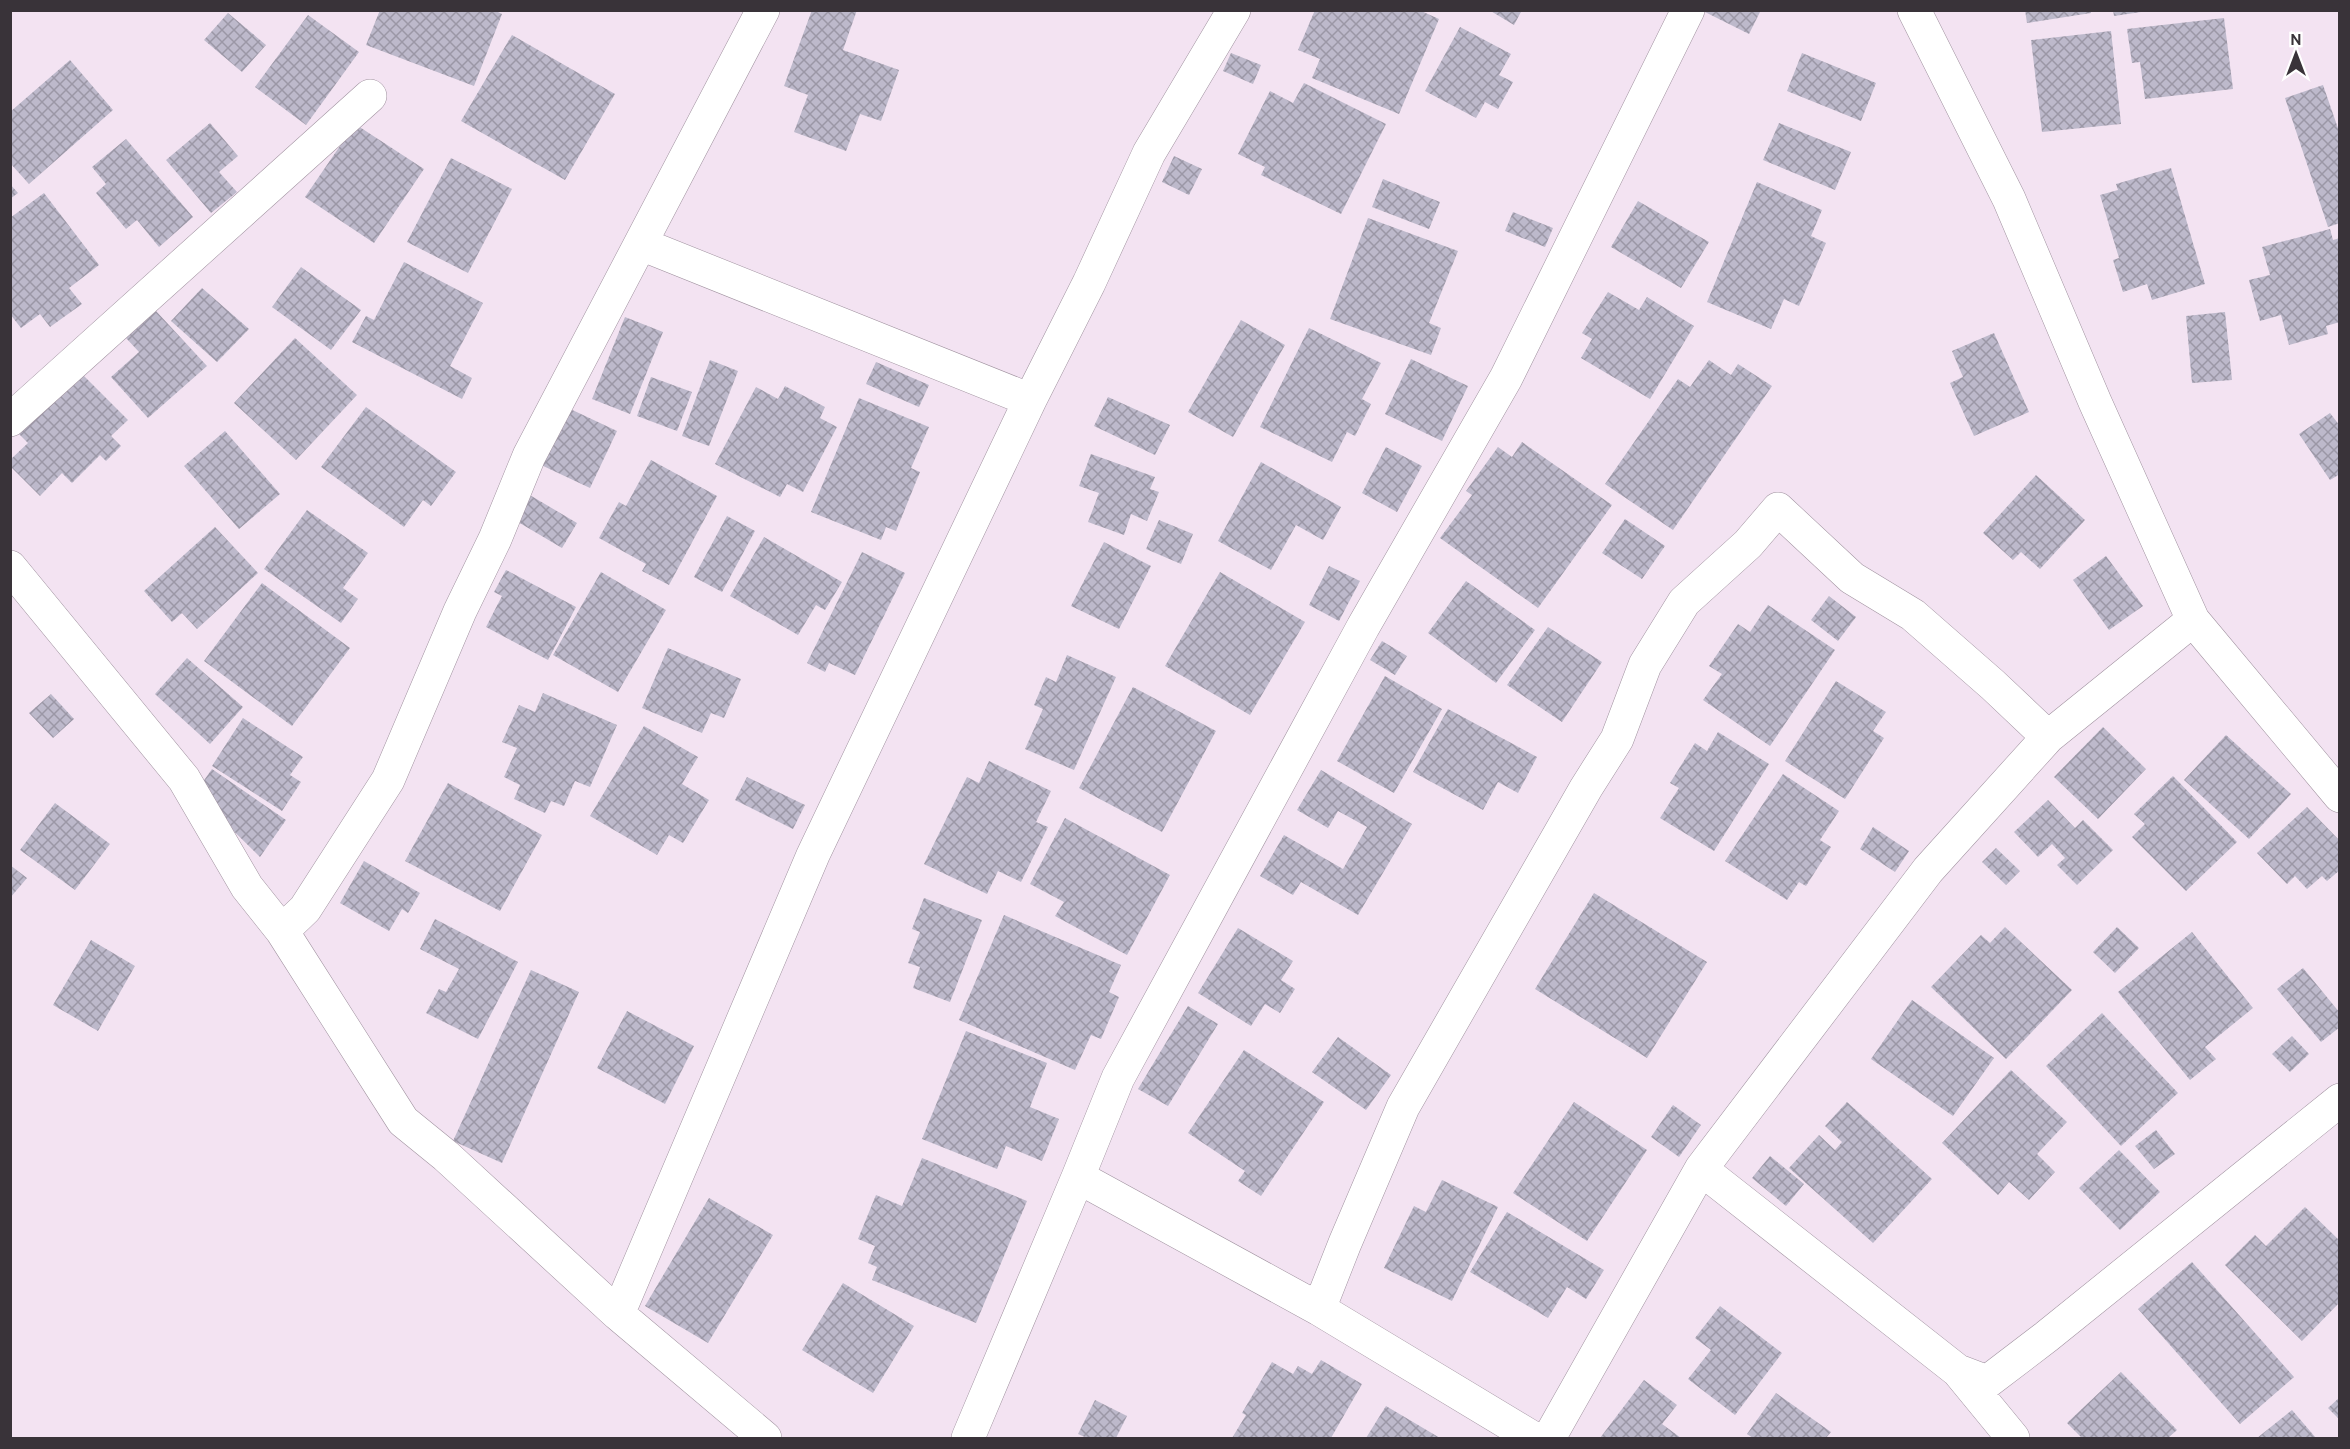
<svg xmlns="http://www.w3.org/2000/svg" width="2350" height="1449" viewBox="0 0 2350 1449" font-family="Cabin,sans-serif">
	<defs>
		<pattern id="building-cross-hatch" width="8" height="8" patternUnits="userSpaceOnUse" patternTransform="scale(1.5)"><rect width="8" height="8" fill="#bdb9cb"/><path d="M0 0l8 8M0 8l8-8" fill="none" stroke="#9b97a6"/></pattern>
	</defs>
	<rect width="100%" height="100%" fill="#f3e3f2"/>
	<path fill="url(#building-cross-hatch)" d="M380,10H494L502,14L474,86L366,45Z
		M812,10H857L843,50L899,70L881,121L860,114L846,151L794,132L808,95L784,86Z
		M1315,10H1419L1439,19L1399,114L1312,78L1320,59L1298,50Z
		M1489,10H1522L1514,25Z
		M1701,10H1761L1749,34Z
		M2025,10H2091V13L2027,23Z
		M2113,10H2141V12L2114,16Z
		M228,13L266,45L242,72L204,40Z
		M308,15L359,52L306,125L255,87Z
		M2224,18L2233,89L2145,99L2140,62L2132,63L2127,29Z
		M1460,27L1511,54L1499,75L1513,82L1498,109L1485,102L1476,118L1425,91Z
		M2111,31L2121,124L2042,132L2031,40Z
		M512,35L615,94L565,180L461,121Z
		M1231,53L1261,65L1253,84L1223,71Z
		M1802,53L1876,83L1861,121L1787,91Z
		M70,60L113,110L29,184L10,163V112Z
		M1304,83L1386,124L1341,214L1261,175L1265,167L1238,154L1270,91L1293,103Z
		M2323,85L2340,134V223L2328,227L2285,98Z
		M210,123L238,156L219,172L237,192L211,213L166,160Z
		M1779,123L1851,152L1835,190L1763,160Z
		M355,124L424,169L374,243L305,197Z
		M126,139L193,217L159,247L137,220L126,229L96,193L106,184L92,167Z
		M1174,156L1202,169L1189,195L1162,182Z
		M451,158L512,189L468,273L407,242Z
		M2171,168L2205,284L2152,300L2147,284L2123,292L2113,260L2119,258L2100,195L2118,190L2116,184Z
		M1383,179L1440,202L1429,229L1372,207Z
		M1757,182L1822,210L1811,236L1826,243L1799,306L1784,299L1771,329L1707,302Z
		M10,184L18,193L10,199Z
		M44,193L99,265L69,288L82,304L50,327L40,314L21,328L10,314V218Z
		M1638,201L1709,242L1681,288L1611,247Z
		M1513,212L1553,228L1545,247L1505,231Z
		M1368,218L1458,251L1429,323L1441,328L1431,355L1330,319Z
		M2330,229L2333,240L2340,238V322L2326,326L2328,334L2289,345L2281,315L2260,321L2249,280L2270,275L2262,247Z
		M404,262L483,303L450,366L472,378L462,399L352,342L366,316L374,320Z
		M301,267L361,310L331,350L272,307Z
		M202,288L249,329L217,362L171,321Z
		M1608,292L1639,310L1647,297L1694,326L1650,399L1581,358L1592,339L1582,333Z
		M156,311L207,366L148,418L111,377L139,352L126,338Z
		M2225,312L2232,380L2192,383L2186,316Z
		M625,317L663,332L630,414L592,399Z
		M1241,320L1285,345L1233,437L1188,412Z
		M1309,328L1381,363L1362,399L1371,404L1355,436L1347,432L1332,462L1260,427Z
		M1994,333L2029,412L1974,436L1950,383L1963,377L1952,351Z
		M295,338L357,395L296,460L234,403Z
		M1411,359L1468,386L1442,441L1385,414Z
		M710,360L738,371L709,446L682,436Z
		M1709,360L1731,375L1738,364L1772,386L1673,530L1605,484L1678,379L1690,387Z
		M876,362L929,385L919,407L866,384Z
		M79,371L128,420L111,436L121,446L106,461L100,455L72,483L62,473L40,496L10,466V460L28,443L17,432Z
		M651,377L692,392L677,431L637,416Z
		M785,386L825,407L820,418L837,427L803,492L787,484L780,497L715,464L756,387L778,399Z
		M1108,397L1170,425L1155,455L1094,426Z
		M859,398L929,427L911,468L920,472L896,531L886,527L881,540L811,512Z
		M366,407L456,472L431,506L423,500L404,527L321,467Z
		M566,407L617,431L590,488L539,464Z
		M2330,413L2340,426V474L2330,480L2299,434Z
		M225,431L280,494L239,529L184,466Z
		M1522,442L1612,505L1538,608L1440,538L1472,495L1466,491L1498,447L1512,457Z
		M1386,447L1422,466L1397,512L1362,493Z
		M1091,454L1155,477L1150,489L1159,492L1147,521L1131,514L1124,535L1088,522L1099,493L1079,486Z
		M651,460L717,496L669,585L642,571L646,564L599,538L619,502L626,506Z
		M1261,462L1341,507L1323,540L1296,525L1271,570L1218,541Z
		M2036,475L2085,520L2040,569L2021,552L2013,560L1983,533Z
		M528,494L577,523L562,548L513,519Z
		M307,510L368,553L343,588L358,599L341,623L264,569Z
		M727,516L755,531L722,592L694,577Z
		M1625,519L1665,546L1642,579L1602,553Z
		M1159,520L1193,534L1181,564L1146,549Z
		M215,527L258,573L197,629L182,613L172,622L144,591Z
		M764,537L842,582L825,610L816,605L798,635L730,596Z
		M1104,542L1151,566L1119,629L1071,606Z
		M862,552L905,573L855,675L829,663L825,672L807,663Z
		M2106,556L2143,606L2109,630L2073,580Z
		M1329,566L1360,581L1339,621L1309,605Z
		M506,570L576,607L548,660L486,627L502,596L494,592Z
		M601,572L666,610L618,692L553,655Z
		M1220,572L1305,622L1250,715L1165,666Z
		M1466,581L1535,630L1496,683L1428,633Z
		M262,583L350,648L292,726L204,661Z
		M1829,596L1856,617L1838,641L1811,620Z
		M1768,605L1835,650L1770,746L1703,700L1722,674L1709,666L1738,624L1750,632Z
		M1548,627L1602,662L1562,722L1507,685Z
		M1382,641L1407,656L1395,675L1370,660Z
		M668,648L741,679L724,718L711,713L702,733L642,708Z
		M1067,655L1116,677L1074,770L1025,749L1043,709L1034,705L1046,677L1056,682Z
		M187,658L243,707L210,744L155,694Z
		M1385,676L1442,709L1394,793L1337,761Z
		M1836,681L1886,712L1873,731L1884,738L1845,799L1785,761Z
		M1133,687L1216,731L1162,832L1079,788Z
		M543,693L617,725L590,787L575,781L564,806L551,801L545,813L514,799L520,785L504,777L517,748L502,742L519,705L535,712Z
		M51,694L74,719L53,738L29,713Z
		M1448,709L1537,757L1518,793L1498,782L1483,810L1413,772Z
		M243,718L303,757L290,775L301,782L282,811L212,766Z
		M644,726L698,757L682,784L709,800L683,843L669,835L657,855L590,816Z
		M2103,727L2146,769L2098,819L2054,777Z
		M1718,732L1769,764L1714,851L1660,818L1679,788L1670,783L1695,743L1707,751Z
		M2226,735L2291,794L2249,839L2184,780Z
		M989,761L1051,791L1036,822L1048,827L1021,882L998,871L987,894L924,864L967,777L979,783Z
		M212,769L286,820L260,857L195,793Z
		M1321,770L1412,824L1358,915L1301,882L1293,895L1260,876L1284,835L1343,869L1367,827L1338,811L1328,828L1297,810Z
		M1783,774L1839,811L1820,840L1831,847L1806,886L1799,882L1787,900L1725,861Z
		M2173,776L2237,842L2186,891L2132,837L2145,824L2134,814Z
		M747,777L805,805L793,829L735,800Z
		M448,783L542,835L500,911L405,861Z
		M2048,800L2075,828L2083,820L2113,850L2077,885L2057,865L2065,858L2052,844L2038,857L2014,832Z
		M55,803L110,844L75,890L20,850Z
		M2307,807L2340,841V870L2327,881L2322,876L2307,889L2295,876L2287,884L2257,853Z
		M1065,818L1170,875L1127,955L1055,916L1064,902L1030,884Z
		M1873,827L1909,851L1895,872L1860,849Z
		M1996,848L2020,871L2006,885L1982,862Z
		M364,861L420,893L408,913L402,909L389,931L340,903Z
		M10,865L27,878L10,898Z
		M1594,893L1707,962L1647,1058L1535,989Z
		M924,898L982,920L950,1002L913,988L920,967L908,963L920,932L912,929Z
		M1004,915L1121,965L1109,992L1119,997L1101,1039L1091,1035L1075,1070L959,1020Z
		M435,919L518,962L478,1039L426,1013L439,989L446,992L459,969L420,949Z
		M2005,927L2072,990L2006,1059L1931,987L1981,935L1990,943Z
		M2117,927L2139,948L2115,973L2093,952Z
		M1238,928L1293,961L1281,980L1295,989L1280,1013L1265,1004L1251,1026L1198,993Z
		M2192,932L2253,1008L2205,1047L2216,1059L2190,1080L2118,992Z
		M91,940L135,966L98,1031L53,1005Z
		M2303,968L2340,1013V1027L2321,1042L2277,989Z
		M531,970L579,992L502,1163L453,1141Z
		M1912,1000L1994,1058L1953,1116L1871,1059Z
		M1188,1006L1218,1024L1168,1106L1138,1089Z
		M627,1011L694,1046L665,1104L597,1068Z
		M2102,1013L2178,1093L2121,1146L2046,1066Z
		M966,1031L1047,1063L1030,1107L1059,1119L1042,1161L1006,1146L997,1169L922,1139Z
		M2292,1036L2309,1054L2290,1072L2272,1054Z
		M1338,1037L1391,1075L1366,1110L1312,1072Z
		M1244,1050L1324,1102L1261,1196L1238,1181L1245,1171L1188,1133Z
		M2011,1070L2067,1122L2037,1154L2055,1172L2029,1200L2009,1182L1998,1195L1942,1143Z
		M1574,1102L1647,1150L1587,1241L1513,1193Z
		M1847,1102L1932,1179L1873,1243L1789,1168L1819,1135L1835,1150L1842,1142L1825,1126Z
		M1673,1105L1701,1125L1679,1157L1651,1137Z
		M2156,1130L2175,1154L2154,1169L2135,1146Z
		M2119,1150L2160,1192L2120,1230L2079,1188Z
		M1770,1156L1804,1184L1786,1206L1752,1178Z
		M922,1158L1027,1201L976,1323L872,1280L877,1267L868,1263L875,1246L858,1239L876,1195L902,1206Z
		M1442,1180L1498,1207L1452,1301L1384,1268L1414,1206L1426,1212Z
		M709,1198L773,1235L708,1343L645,1306Z
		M2305,1207L2340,1241V1302L2302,1341L2225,1265L2255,1235L2266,1246Z
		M1507,1212L1604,1270L1586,1299L1567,1287L1548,1318L1470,1272Z
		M2192,1262L2294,1377L2240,1424L2138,1309Z
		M843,1283L914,1326L873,1393L802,1350Z
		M1720,1306L1782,1353L1735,1415L1688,1379L1711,1350L1695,1338Z
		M1321,1360L1362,1384L1331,1438H1232L1246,1415L1242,1413L1272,1362L1293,1374L1298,1366L1312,1374Z
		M2121,1372L2177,1430L2168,1438H2082L2067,1423Z
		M1644,1380L1677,1405L1662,1424L1681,1438H1600Z
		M1776,1393L1831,1432L1826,1438H1753L1747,1434Z
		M2340,1397V1420L2328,1408Z
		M1095,1400L1127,1416L1116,1438H1087L1078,1434Z
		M1386,1406L1440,1438H1366Z
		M2292,1410L2316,1438H2257Z"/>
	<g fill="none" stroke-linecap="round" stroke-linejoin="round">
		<defs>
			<path id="street" d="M1914,10L2009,199L2095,402L2193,620L2340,796
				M641,244L1030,400
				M10,420L370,96
				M10,567L184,779L247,887L282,931L403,1121L446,1156L618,1314L765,1438
				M282,931L305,909L388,780L460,611L495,539L529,456L763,10
				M1701,1169L1958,1371L1987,1382L2046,1337L2340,1100
				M1078,1177L1319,1309L1533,1438
				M1319,1309L1345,1243L1403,1107L1586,788L1617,739L1645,665L1684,602L1748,544L1778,509L1852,578L1913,615L1993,685L2048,737
				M618,1314L813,855L1030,400L1089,283L1149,153L1234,10
				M1958,1371L2013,1438
				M968,1438L1078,1177L1118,1078L1363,627L1506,378L1688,10
				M1549,1438L1701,1169L1928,870L2048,737L2193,620"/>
		</defs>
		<use href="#street" stroke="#a193a0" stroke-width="34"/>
		<use href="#street" stroke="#fff" stroke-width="33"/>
	</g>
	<rect width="2350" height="1449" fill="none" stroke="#393339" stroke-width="24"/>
	<g transform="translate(2296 54)" stroke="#ffffff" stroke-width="4.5" paint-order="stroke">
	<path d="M0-4.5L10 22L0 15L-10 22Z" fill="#393339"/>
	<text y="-9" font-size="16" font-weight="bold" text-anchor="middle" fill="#393339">N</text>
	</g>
</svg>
